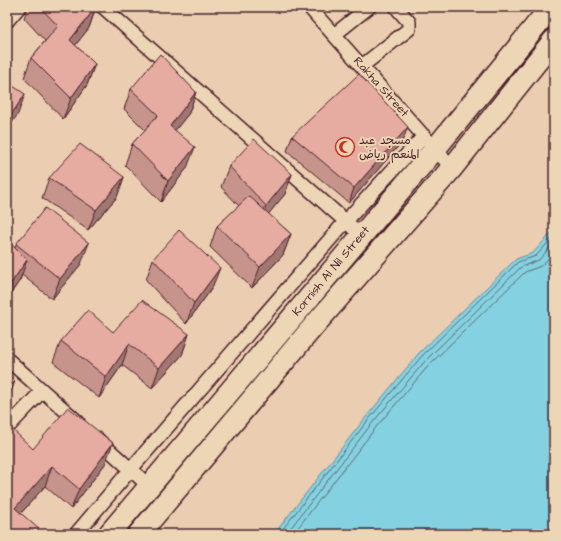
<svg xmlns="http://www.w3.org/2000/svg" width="561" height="541" viewBox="0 0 561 541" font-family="'Architects Daughter','Playpen Sans Arabic',sans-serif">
	<rect width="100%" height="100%" fill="#ebceb1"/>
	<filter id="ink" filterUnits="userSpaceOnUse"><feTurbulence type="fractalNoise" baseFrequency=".025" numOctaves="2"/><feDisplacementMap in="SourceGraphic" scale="8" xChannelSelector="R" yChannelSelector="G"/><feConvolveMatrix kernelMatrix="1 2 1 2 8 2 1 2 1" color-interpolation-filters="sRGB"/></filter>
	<g filter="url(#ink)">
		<path fill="#84d2e1" stroke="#6d8a98" d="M554,230V534H274L366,417L419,353L516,259L533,253Z"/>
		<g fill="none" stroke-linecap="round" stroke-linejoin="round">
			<path stroke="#616774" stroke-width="1" d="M279,534L369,419L422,356L518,262L536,256L554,236
				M286,534L373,422L426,360L521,267L539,260L554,243
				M293,534L377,426L430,364L525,272L541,266L554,253"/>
			<defs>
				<path id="minor" d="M103,7L361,235
					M309,7L452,168
					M7,21L19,7
					M334,35L369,7
					M362,66L409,29V22L396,7
					M7,359L78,422
					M7,428L42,391
					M97,439L149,486
					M76,534L131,469L345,222L424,136"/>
				<path id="trunk" d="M109,534L435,149L551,7
					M139,534L312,328L452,168L554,40"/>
			</defs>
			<use href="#minor" stroke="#4a1f2b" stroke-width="16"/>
			<use href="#trunk" stroke="#4a1f2b" stroke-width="24"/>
			<use href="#minor" stroke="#ecd6b5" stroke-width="13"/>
			<use href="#trunk" stroke="#ecd6b5" stroke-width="21"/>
		</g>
		<path fill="#c6948b" stroke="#4a1f2b" d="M28,7H96L89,28L75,45L95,64L87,85L63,119L24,78L31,58L45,41L24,18Z
			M131,89L196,92L189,113L175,130L187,168L161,202L125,165L132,144L145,130L124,109Z
			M292,136L402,142L349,203L287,151Z
			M229,166L292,174L285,194L268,214L291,234L283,255L252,288L210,247L217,226L239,206L221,187Z
			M124,177L117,197L88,230L42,198L49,178Z
			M7,240L15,248L16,244L81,264L52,299L22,275L20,280L7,299Z
			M153,259L212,288L186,324L146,280Z
			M113,332L189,334L182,355L152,388L122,365L99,398L53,362L61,341Z
			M33,449L105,464L71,509L45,486L21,513L7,534Z"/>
		<path fill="#a17871" stroke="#4a1f2b" d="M96,7L89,28L63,61L70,40Z
			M95,64L87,85L63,119L71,98Z
			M196,92L189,113L162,147L170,126Z
			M25,94L18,114L7,130V121Z
			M408,127L402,142L349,203L354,188Z
			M195,147L187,168L161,202L168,181Z
			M292,174L285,194L258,227L266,206Z
			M124,177L117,197L88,230L96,210Z
			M291,234L283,255L252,288L260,267Z
			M89,243L81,264L52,299L60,279Z
			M27,260L20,280L7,299V289Z
			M220,268L212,288L186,324L194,303Z
			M189,334L182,355L152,388L159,368Z
			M129,344L122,365L99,398L106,377Z
			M15,381L8,401L7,402V391Z
			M113,443L105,464L71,509L79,489Z
			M52,466L45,486L8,528L15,508Z"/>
		<path fill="#e6aca2" stroke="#4a1f2b" d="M40,7H96L70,40L95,64L71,98L31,58L58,26Z
			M160,54L196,92L170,126L195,147L168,181L132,144L158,115L131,89Z
			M359,74L408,127L354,188L292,136Z
			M7,82L25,94L7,121Z
			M254,139L292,174L266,206L229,166Z
			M80,144L124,177L96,210L49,178Z
			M249,196L291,234L260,267L217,226Z
			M45,208L89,243L60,279L16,244Z
			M179,230L220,268L194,303L153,259Z
			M7,240L27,260L7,289Z
			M142,300L189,334L159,368L129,344L106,377L61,341L88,310L113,332Z
			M7,374L15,381L7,391Z
			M68,407L113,443L79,489L52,466L15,508L41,531L38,534H7V428L9,426L33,449Z"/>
	</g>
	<defs>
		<symbol id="mosque-ring" viewBox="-11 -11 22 22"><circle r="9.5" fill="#ecd6b5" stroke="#c8321e" stroke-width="1.5"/><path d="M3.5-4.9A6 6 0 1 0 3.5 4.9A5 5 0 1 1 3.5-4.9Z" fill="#c8321e"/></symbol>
	</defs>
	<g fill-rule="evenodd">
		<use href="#mosque-ring" x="334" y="136" width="22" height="22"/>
	</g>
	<g text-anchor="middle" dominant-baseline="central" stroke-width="4" stroke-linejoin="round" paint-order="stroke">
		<g font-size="12" fill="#4a1f2b" stroke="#ecd6b5">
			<text transform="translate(381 87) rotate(48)">Rakha Street</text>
			<text transform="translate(331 271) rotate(-50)">Kornish Al Nil Street</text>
		</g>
		<g font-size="12" fill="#4a1f2b" stroke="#ecd6b5" text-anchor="start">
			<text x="359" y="140">مسجد عبد<tspan x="359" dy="14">المنعم رياض</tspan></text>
		</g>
	</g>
	<rect width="561" height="541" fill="none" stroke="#ecd6b5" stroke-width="24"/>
	<rect x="12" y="12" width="537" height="517" fill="none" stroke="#4a1f2b" stroke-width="1.5" filter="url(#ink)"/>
</svg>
